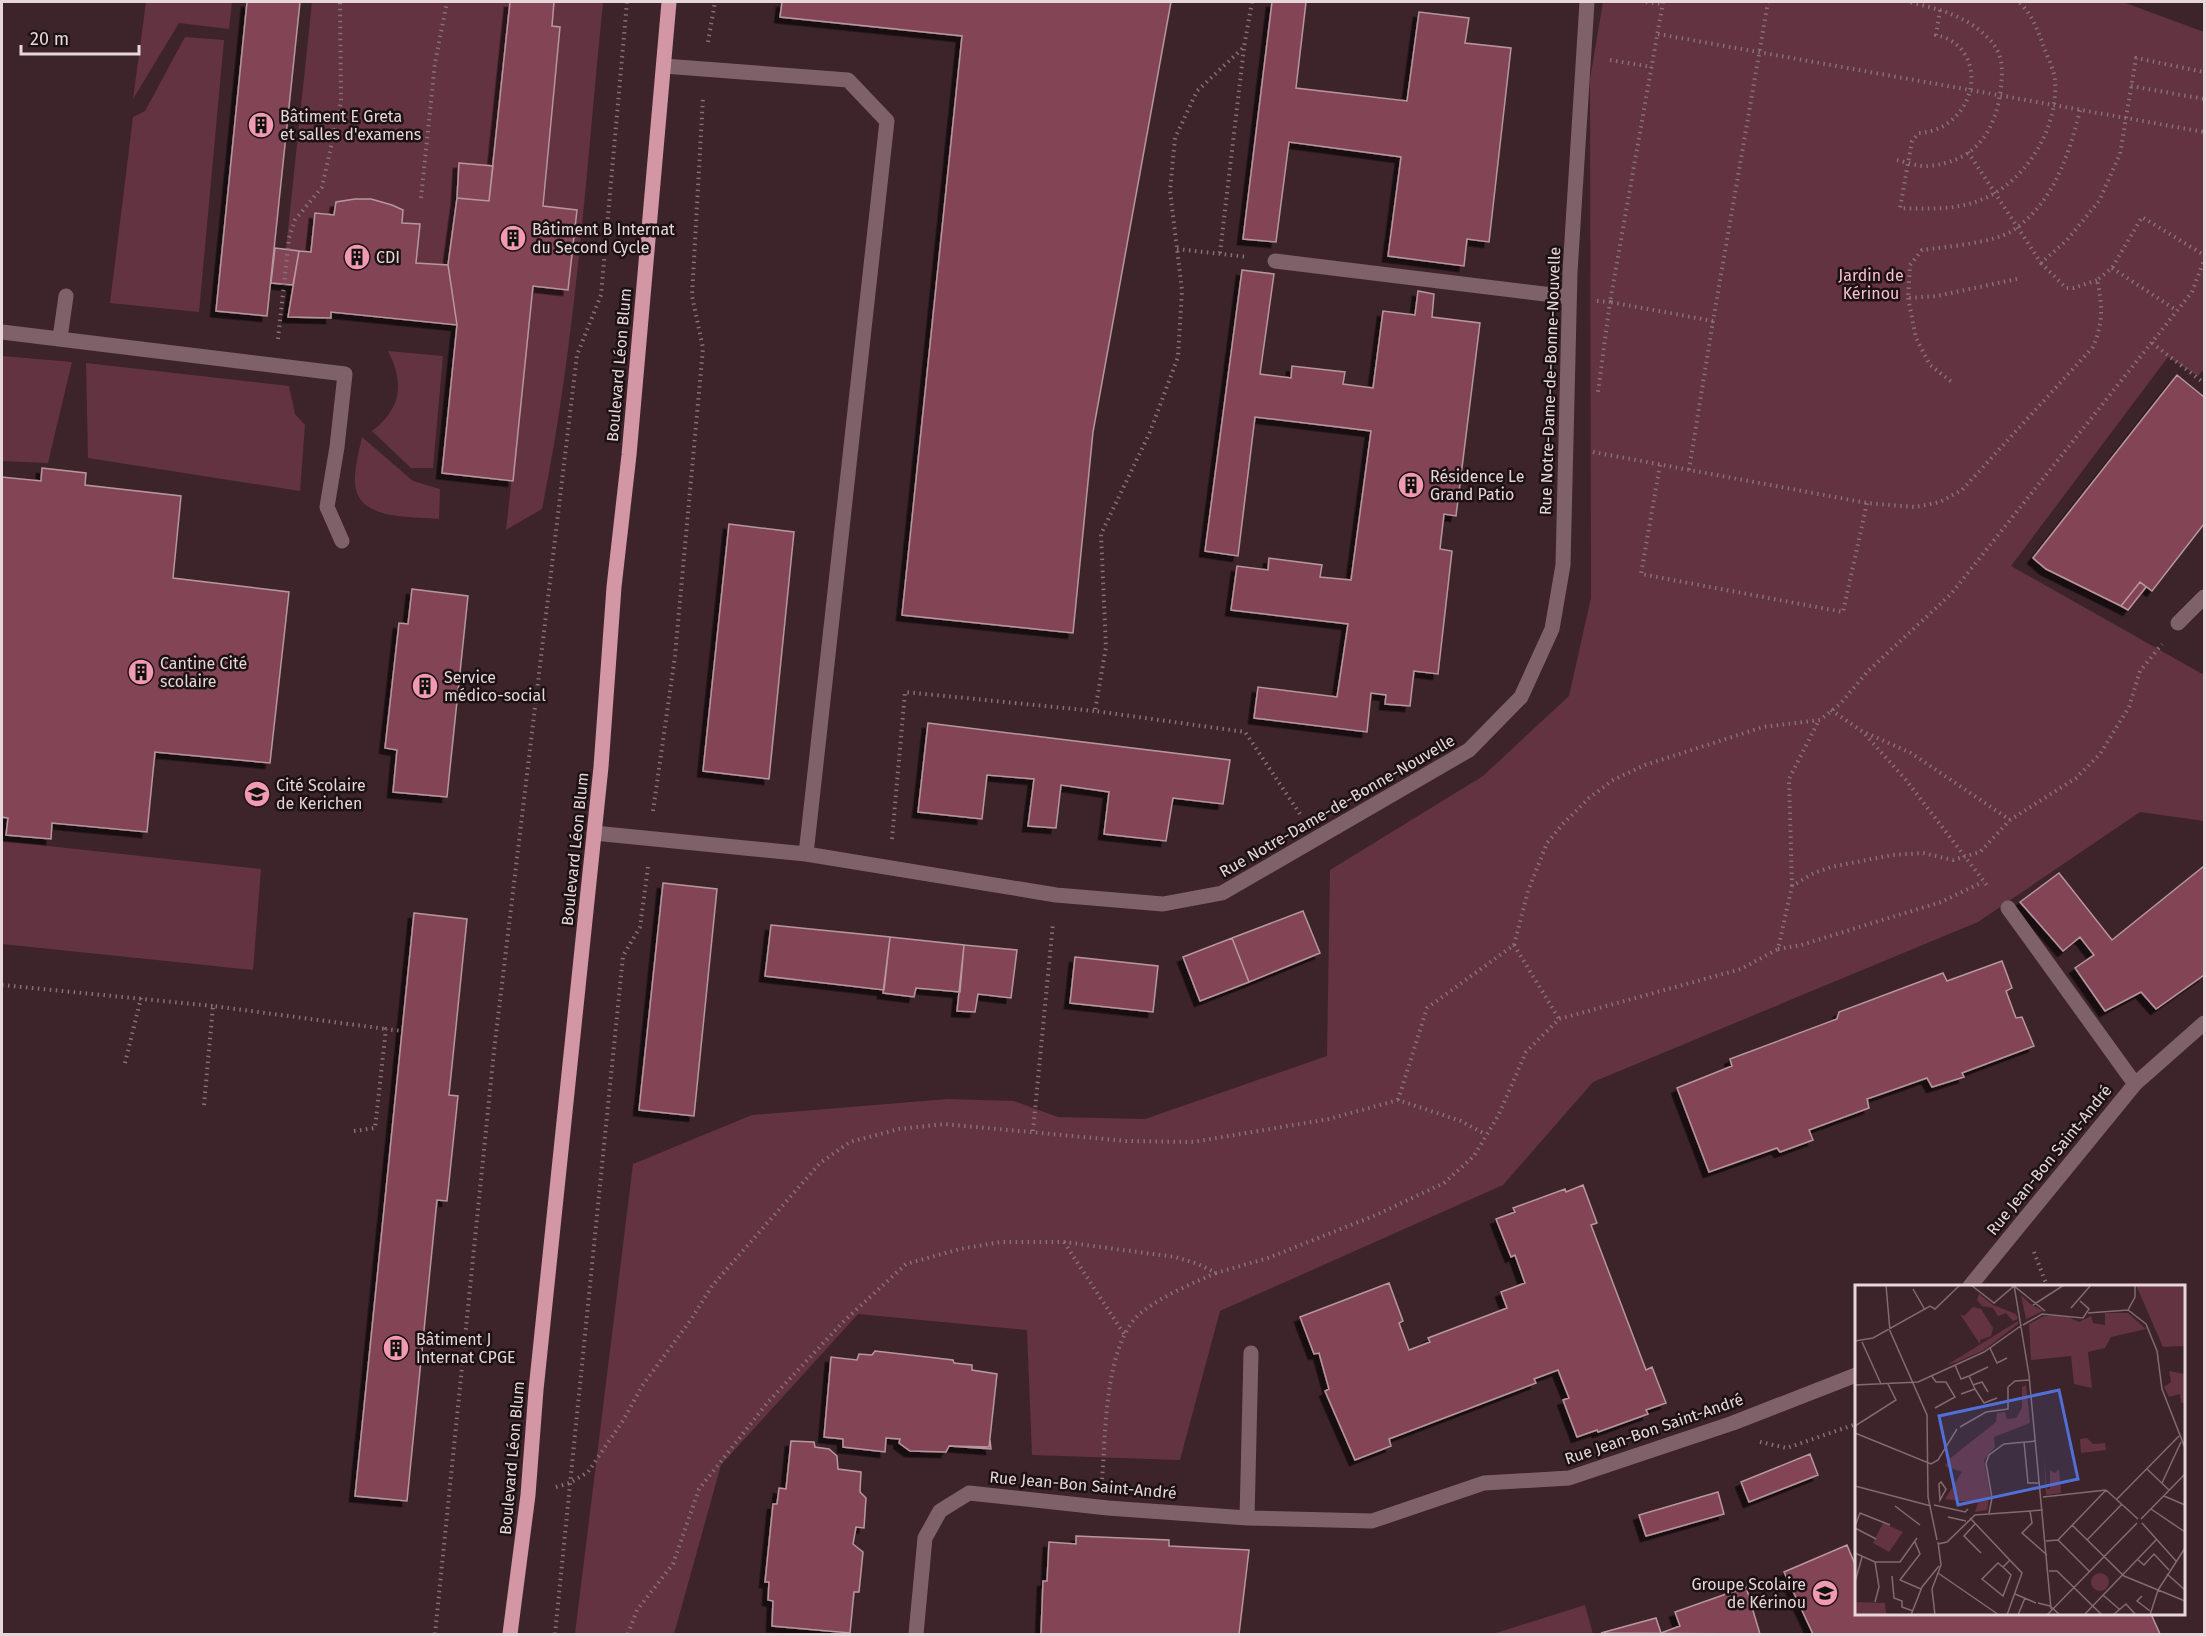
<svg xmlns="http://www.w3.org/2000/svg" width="2206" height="1636" viewBox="0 0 2206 1636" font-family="'Fira Sans',sans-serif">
	<defs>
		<filter id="shadow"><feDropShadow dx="-5.5" dy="5.5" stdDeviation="0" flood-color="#0009"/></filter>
	</defs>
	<rect width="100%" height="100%" fill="#3d242a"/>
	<path fill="#633341" d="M146,2H232L229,29L179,23L133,99Z
		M312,2H510L493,166L459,164L448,265L416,263L419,224L402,223L403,210L371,199L336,203L334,215L315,213L311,252L286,249Z
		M554,2H603C586,171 576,342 542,509L506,530L533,286L568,289L577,210L544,206L560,28L552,26Z
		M1603,2H2123L2204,32V369L2198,376L2168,357L2011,566L2204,675V821L2140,812L1978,922L1593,1082L1503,1185L1220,1311L1180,1460L1032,1455L1027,1330L858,1314L721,1465L674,1634H575L633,1164L752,1115L948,1099L1014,1101L1058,1117L1145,1119L1327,1056L1330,870L1483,776L1569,696L1591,598L1590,79Z
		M185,37L224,40L199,312L110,303L133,117L145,111Z
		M388,351L443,356L433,468H411L372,431C401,409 405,384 388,351Z
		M2,356L72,362L48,463L2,461Z
		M86,363L289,386L295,414L305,425L300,491L88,458Z
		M362,437L413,481L440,489L439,519C411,516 358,521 355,484C354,470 359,451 362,437Z
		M2,841L261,869L253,970L2,944Z
		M1585,1605L1593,1634H1493Z"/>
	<path fill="#834557" stroke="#b7979e" stroke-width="1.5" filter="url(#shadow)" d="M247,2H300L267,316L216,311Z
		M510,2H554L552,26L560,27L543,206L577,210L568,290L533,286L513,481L442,473L457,325L448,265L457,198L489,201Z
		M782,2H1171L1093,432L1073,633L902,615L962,36L780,17Z
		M1272,2H1306L1296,88L1407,101L1419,12L1469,18L1465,43L1511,48L1489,242L1467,239L1464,266L1388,256L1401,157L1289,142L1276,242L1243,239Z
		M459,163L493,166L489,201L457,198Z
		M355,199H371L392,205L403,210L402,223L420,224L416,263L448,265L457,325L331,312V318L288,317L299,251L311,252L315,213L334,215L336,202Z
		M275,248L299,251L293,285L271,283Z
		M1242,270L1274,274L1260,374L1291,378L1292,366L1345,372L1343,384L1373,388L1383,311L1415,315L1418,291L1434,294L1432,317L1480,323L1456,516L1444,514L1440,549L1452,551L1438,674L1414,671L1410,706L1385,704L1386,695L1371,693L1367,732L1254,718L1258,687L1337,697L1348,624L1231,610L1237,566L1268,570L1269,558L1322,565L1320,577L1351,580L1371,431L1255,417L1238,556L1205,551Z
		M2177,375L2204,397V524L2152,591L2140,582L2121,606L2046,569L2033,558Z
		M42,468L86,473L85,485L181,496L173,578L289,592L270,763L155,752L147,832L52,823L51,839L6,835L8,818L2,817V477L41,481Z
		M729,524L794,532L769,779L703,771Z
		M2140,582L2146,587L2128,610L2121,606Z
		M412,589L468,596L447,797L393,792L397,750L385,748L399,623L408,624Z
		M928,723L1230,760L1223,804L1173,798L1166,841L1104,834L1109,792L1061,785L1056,828L1028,826L1034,779L987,775L982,819L918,812Z
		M2204,866V975L2156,1009L2141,992L2105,1011L2075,968L2094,955L2080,937L2063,951L2020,902L2059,873L2112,940Z
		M663,883L717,889L694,1116L639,1110Z
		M1303,911L1320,953L1249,982L1232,938Z
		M414,913L467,919L449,1095L458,1096L447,1201L437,1200L407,1501L355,1496Z
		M771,925L890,937L884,990L765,976Z
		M890,937L964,945L960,992L916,988L914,997L883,993Z
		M1232,938L1249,982L1200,1001L1183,957Z
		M964,945L1017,950L1011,998L978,994L975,1012L957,1011Z
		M1075,957L1158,966L1153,1012L1070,1003Z
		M2002,961L2012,988L2006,991L2016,1018L2022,1017L2034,1046L1962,1073L1964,1077L1932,1087L1927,1078L1867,1099L1869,1108L1809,1130L1813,1140L1780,1152L1777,1148L1709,1172L1677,1088L1732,1066L1730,1059L1837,1019L1839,1012L1943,973L1947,981Z
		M1583,1185L1597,1223L1591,1225L1646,1370L1652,1367L1666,1403L1646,1410L1648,1414L1598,1432L1597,1430L1577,1437L1563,1400L1569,1398L1558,1370L1534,1379L1536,1383L1389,1439L1391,1446L1355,1460L1325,1391L1329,1389L1319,1353L1314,1354L1300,1317L1389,1283L1403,1321L1399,1323L1409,1350L1430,1342L1428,1338L1507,1308L1501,1292L1525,1283L1515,1255L1511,1257L1496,1219L1515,1212L1513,1208L1565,1189L1566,1192Z
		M875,1351L953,1360L954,1363L972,1365V1370L997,1374L989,1447L949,1446L946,1452L910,1451L899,1443L900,1439L886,1438L885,1452L843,1447V1439L824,1437L831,1357L857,1360L859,1354L872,1355Z
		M990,1440L991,1449L949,1446L989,1447Z
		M791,1441L814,1442L815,1447L829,1449L837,1456L838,1469L861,1472L860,1492L866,1498L864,1528L856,1527L853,1544L863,1552L859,1592H854L850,1633L772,1626L773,1601L768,1600L769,1582H765L773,1504H777L779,1488L786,1489Z
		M1810,1454L1818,1475L1749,1502L1741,1482Z
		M1718,1492L1724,1514L1646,1536L1639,1515Z
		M1076,1536L1169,1540V1546L1249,1550L1239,1634H1041L1043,1581H1047L1049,1542L1076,1544Z
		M1847,1545L1856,1567V1614H2151L2160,1634H1813L1784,1572Z
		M1746,1587L1760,1634L1601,1633L1656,1618L1661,1633L1680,1626L1675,1612Z"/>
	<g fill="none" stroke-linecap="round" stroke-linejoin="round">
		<path stroke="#867176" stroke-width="4" stroke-dasharray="1.5 4.5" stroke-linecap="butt" d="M1252,2L1244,47L1197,91L1175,138L1170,191L1182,290L1178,357L1150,432L1101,534L1106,647L1095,711L1245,732L1302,817
			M1646,2L1663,4
			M1663,2L1610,302L1713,321L1768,2
			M1940,10L1936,35C1992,47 1978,129 1919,133L1912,141L1900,208C1926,209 1954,210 1978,201C2024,185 2059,129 2055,80C2054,69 2047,56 2043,45C2038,30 2031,13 2019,2
			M1658,34L2204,132
			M708,42L715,2
			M1610,60L1652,67
			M2131,86L2204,99
			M1968,152L2041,263L2067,240L2099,201L2120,154L2136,58L2204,72
			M1897,160C1906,162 1919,167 1928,166C1976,162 1996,131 2001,87C2003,69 2003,54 1990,40C1968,16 1939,9 1909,2
			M421,198L435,63L447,2
			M1177,249L1248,257
			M1220,253L1244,48
			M2041,263L2066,288H2074L2097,280
			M2112,268L2176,310
			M2017,279L1937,296L1908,298L1910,265L1922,250C1945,247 1993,243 2012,231C2053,204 2069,155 2080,110
			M1908,298L1916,338L1930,365L1953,383
			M1597,301L1610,302L1598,392
			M278,339L289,238L295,220L322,187L341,102L340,2
			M2152,343L2204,383
			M1593,452L1867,503L1915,507L1940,502L1962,490L2093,347C2103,324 2103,305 2097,280L2112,268L2142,217L2204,255
			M1660,465L1641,574L1843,612L1867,503
			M1689,470L1713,321
			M1831,710L1863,732L1906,780L1989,888
			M1866,733L1911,753L2010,820
			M653,811L675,656L703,348L692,296L703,97
			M892,839L905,692L1095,711
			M1792,886L1789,779L1819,720
			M1514,945L1559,1019
			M1778,949L1801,945L1941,902L1983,882
			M2,985L213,1006
			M125,1063L141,998
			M1398,1100L1427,1008L1514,945L1528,891L1547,843L1563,824L1589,798L1613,780L1645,765L1763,727L1820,720L1840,704L1868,671L1951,594L2192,292L2204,260
			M204,1105L213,1006L386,1029
			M354,1131L375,1128L386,1029L402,1031
			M1033,1131L1053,923
			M1064,1242L1124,1334
			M2034,1252L2047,1286
			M1760,1442L1787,1448L1856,1424
			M1102,1479C1106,1434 1104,1342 1142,1312C1164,1295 1191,1284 1216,1273
			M556,1487L570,1483L588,1472L624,1419L642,1386L690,1321L712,1286L820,1163L850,1142L899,1129L944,1124L1126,1141L1193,1142L1329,1119L1398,1100L1461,1121L1485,1134
			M435,1634L494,1051L577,355L601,295L627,2
			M555,1634L623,956L640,927L648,867
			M628,1634L637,1610L673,1564L699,1489L768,1402L844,1321L906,1264L960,1249L1001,1242H1064L1175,1257L1198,1264L1216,1273L1268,1258L1376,1215L1444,1183L1474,1156L1498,1116L1526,1052L1559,1019L1741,969L1778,949L1792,886L1814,873L1831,867L1892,855L1923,853L1953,860L1980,852L2010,820L2076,778L2100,754L2129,707L2140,671L2162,644"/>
		<path stroke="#7f6269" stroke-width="15" d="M664,66L848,80L887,121L806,854
			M1275,261L1569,297
			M2,332L345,374L337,447L327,507L342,541
			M60,338L66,296
			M2178,623L2204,597
			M594,833L806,854L1056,895L1163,904L1222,893L1469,750L1521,697L1552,629L1563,565L1570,272L1587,2
			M2008,908L2135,1084
			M1970,1286L2135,1084L2204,1023
			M1247,1518L1251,1353
			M916,1634L925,1538L940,1511L969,1493L1108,1508L1247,1518L1372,1521L1484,1483L1569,1478L1733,1423L1856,1375"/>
		<path stroke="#d296a5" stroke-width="15" d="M510,1634L528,1495L536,1390L601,767L614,587L629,455L669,2"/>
	</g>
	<defs>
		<symbol id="building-disc" viewBox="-11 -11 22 22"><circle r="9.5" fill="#f19ab1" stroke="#1c1114"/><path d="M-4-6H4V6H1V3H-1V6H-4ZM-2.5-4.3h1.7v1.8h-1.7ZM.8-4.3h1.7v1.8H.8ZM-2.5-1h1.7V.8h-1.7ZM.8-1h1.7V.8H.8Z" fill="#111"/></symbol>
		<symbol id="school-disc" viewBox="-11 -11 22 22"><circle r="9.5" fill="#f19ab1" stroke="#1c1114"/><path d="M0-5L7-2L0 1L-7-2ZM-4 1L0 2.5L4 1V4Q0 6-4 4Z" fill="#111"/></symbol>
	</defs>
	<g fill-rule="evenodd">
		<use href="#building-disc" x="246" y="110" width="30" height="30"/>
		<use href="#building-disc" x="498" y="223" width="30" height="30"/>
		<use href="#building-disc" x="342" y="242" width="30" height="30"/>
		<use href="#building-disc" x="1396" y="470" width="30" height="30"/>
		<use href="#building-disc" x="126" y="657" width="30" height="30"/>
		<use href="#building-disc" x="410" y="671" width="30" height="30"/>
		<use href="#school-disc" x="242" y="779" width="30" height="30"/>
		<use href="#building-disc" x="381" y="1333" width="30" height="30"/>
		<use href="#school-disc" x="1810" y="1578" width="30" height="30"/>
	</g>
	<g text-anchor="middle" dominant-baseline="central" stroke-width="5" stroke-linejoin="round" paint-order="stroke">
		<g font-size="16" fill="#e7d6da" stroke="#1c1114" text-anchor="start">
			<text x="280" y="116">Bâtiment E Greta<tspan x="280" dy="18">et salles d'examens</tspan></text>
			<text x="532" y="229">Bâtiment B Internat<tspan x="532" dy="18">du Second Cycle</tspan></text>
			<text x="376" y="257">CDI</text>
			<text x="1430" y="476">Résidence Le<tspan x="1430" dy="18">Grand Patio</tspan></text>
			<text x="160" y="663">Cantine Cité<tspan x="160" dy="18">scolaire</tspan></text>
			<text x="444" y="677">Service<tspan x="444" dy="18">médico-social</tspan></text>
			<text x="276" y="785">Cité Scolaire<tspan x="276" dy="18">de Kerichen</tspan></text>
			<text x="416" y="1339">Bâtiment J<tspan x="416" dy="18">Internat CPGE</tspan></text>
			<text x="1806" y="1584" text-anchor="end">Groupe Scolaire<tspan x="1806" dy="18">de Kérinou</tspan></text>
		</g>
		<g font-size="16" fill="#fcc1cf" stroke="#1c1114">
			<text x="1871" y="275">Jardin de<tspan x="1871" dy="18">Kérinou</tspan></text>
		</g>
		<g font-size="16" fill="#e7d6da" stroke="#1c1114">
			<text transform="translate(619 365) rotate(-85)">Boulevard Léon Blum</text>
			<text transform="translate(1550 381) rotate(-88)">Rue Notre-Dame-de-Bonne-Nouvelle</text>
			<text transform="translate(1337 806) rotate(-30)">Rue Notre-Dame-de-Bonne-Nouvelle</text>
			<text transform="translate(575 849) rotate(-84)">Boulevard Léon Blum</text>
			<text transform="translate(2049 1160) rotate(-51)">Rue Jean-Bon Saint-André</text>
			<text transform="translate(1654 1429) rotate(-19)">Rue Jean-Bon Saint-André</text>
			<text transform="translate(512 1458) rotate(-85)">Boulevard Léon Blum</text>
			<text transform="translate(1083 1485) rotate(5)">Rue Jean-Bon Saint-André</text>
		</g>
	</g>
	<g transform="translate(1855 1285)">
		<rect width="330" height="330" fill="#3d242a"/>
		<path d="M281,0H330V61L308,62ZM124,9L138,20L161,29L163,34L158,36L151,28L143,31L138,23L127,21L122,15ZM166,10L174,18L188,26L171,34ZM118,22L126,24L138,43L136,51L125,55V59L105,29L109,31ZM250,28H273L291,44L256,52L250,63L233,67L237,103L219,99L216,71L176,75L174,39L189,31H211L224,37L236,31L238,38L250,40ZM163,36V39L129,65L102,77L92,80ZM314,86L330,89V117L326,118L325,109L314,112L309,102L316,97ZM171,100L175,138L139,152L140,162L129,175L135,208L132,225L120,227L123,218L90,214L107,187L90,181L93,175L141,137L142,128L150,127L152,134L161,133L167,123V102ZM232,153L238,159L250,158L251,165L226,168L225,154ZM189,171L192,204H195V185L200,188L204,184L206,208L191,210ZM28,238L48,247L34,267L18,258ZM236 297a9 9 0 1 1 18 0a9 9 0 1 1-18 0ZM0,317L30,318L31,328L37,330H0Z" fill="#633341"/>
		<path fill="none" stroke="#816b70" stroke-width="1.5" d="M31,0L35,46L72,130L73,212L82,255M116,0L139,18L159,1L190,26M159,0L174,90L196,324M58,4L70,25M178,20L209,0M216,23L236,0M273,25L280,12V0M233,28L273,25L291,39L302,66L307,104L330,163M168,40L187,29L228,33L234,24L225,16M0,56L18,53L75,21L80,24L105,0M7,57L26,99M135,63L142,78L152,73M100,80L106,94L114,91L120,104L106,109M76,90L81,97H91L100,112L80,123M114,91L133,82M0,100L63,97L129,67L167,40M118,100L127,97L133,107M120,104L129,118L142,113M0,141L41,115L33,99M105,142L131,127L153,124V102L160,96L174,95M0,148L76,179L83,175L102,144M169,157L173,198H185M292,184L314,205M86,197L91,204L85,215L84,199ZM307,198L326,157M0,201L76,221M251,205L283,234M309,211L330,220M188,212L251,205M262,214L324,151M79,220L110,227L113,224M40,221L65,240M296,224L330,247M175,226L177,238L167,248L192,270M134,228L137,213L131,178L134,170L149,159L181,156M93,232L111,236M115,233L167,288L152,330M286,234L330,189M287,238L321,276M120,239L109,251L126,268M217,240L269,291L330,316M0,241L5,228L35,240M0,243L21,254M203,255L235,287M232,255L267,219M191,256L203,255L251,205M60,257L65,269L45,295L66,304M83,259L92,257L120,230L188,225M0,268L20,277H45L62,253M282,274L289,280L299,269L314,285M20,277L24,302L20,317M148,282L156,290L148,311L127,294L143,278L148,282L155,275M194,286H202L247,330M83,288L144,330M312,289L330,305M37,291L39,313L47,316V322L58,326M0,297L7,272M160,309L181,318M248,310L264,324M287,311L282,316L295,326M183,318L195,321L205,330M56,330L67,302L84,281M80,330L77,304L86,280L83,257M163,330L170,313M192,330L282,238M229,330L301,255M258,330L271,319L281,330M295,330L303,305L330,263"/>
		<path fill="#5070d8" fill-opacity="0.15" stroke="#5070d8" stroke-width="3" d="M204,105L223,194L103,220L84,131Z"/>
		<rect width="330" height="330" fill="none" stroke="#e7d6da" stroke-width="3"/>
	</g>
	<rect width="2206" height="1636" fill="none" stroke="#e7d6da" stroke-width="6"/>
	<path d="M21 45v9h118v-9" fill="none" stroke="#e7d6da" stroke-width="3"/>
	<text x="30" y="45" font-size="18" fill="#e7d6da" stroke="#1c1114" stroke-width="4.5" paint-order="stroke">20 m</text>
</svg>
